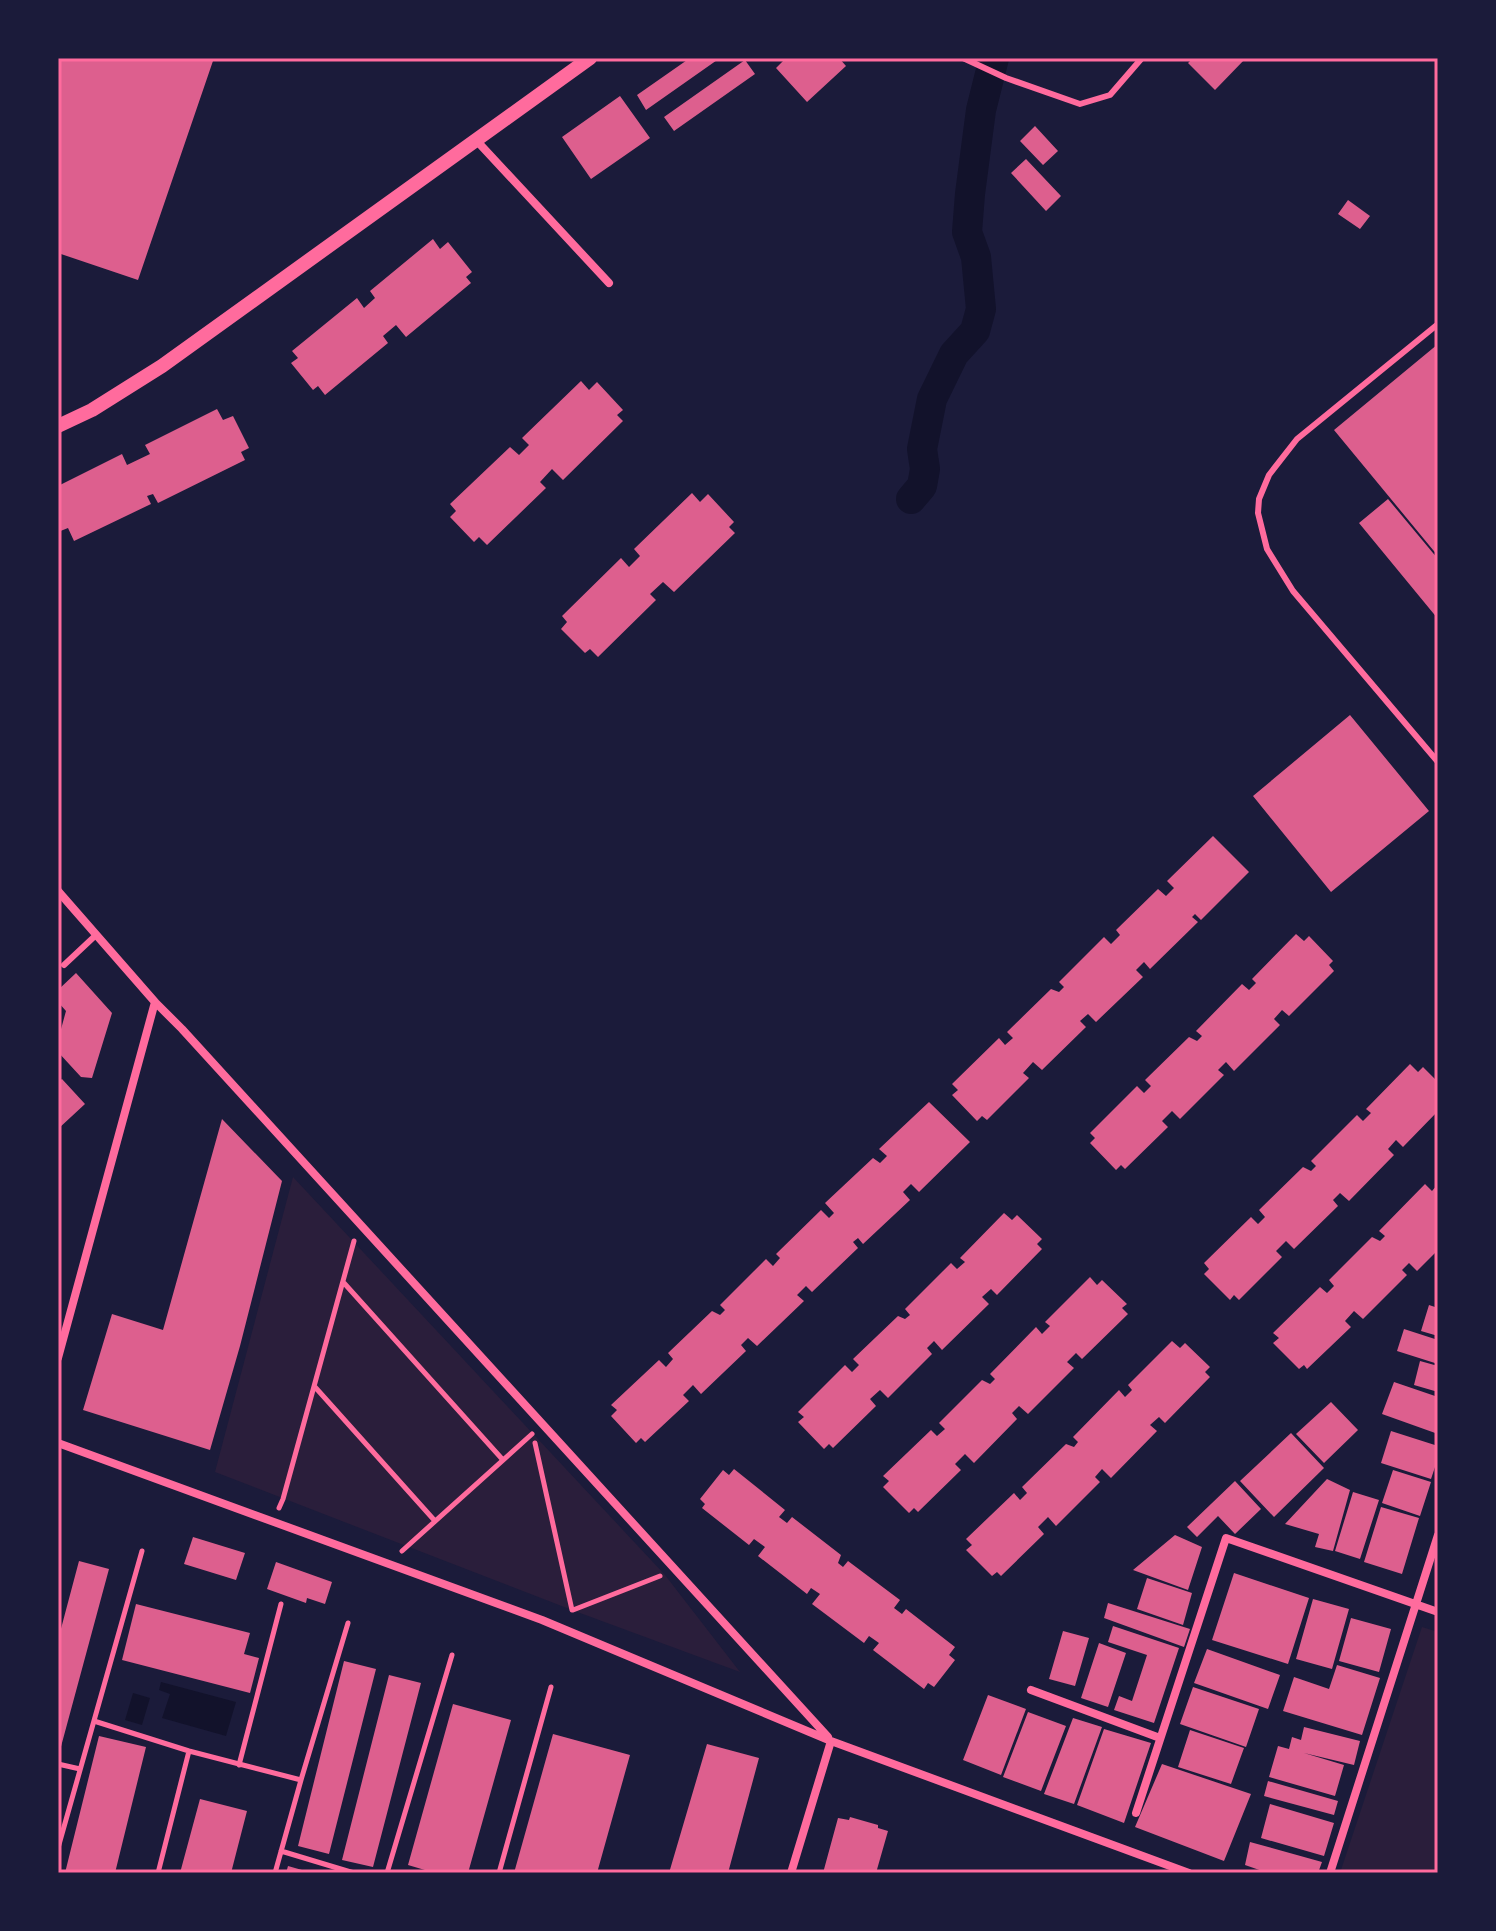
<svg xmlns="http://www.w3.org/2000/svg" width="1496" height="1931" viewBox="0 0 1496 1931" font-family="Montserrat,sans-serif">
	<rect width="100%" height="100%" fill="#1b1b3a"/>
	<path fill="#2a1e3b" d="M293,1177L665,1575L740,1672L572,1610L215,1472Z
		M1422,1627L1438,1632V1873H1340Z"/>
	<path fill="#12122b" d="M161,1682L236,1702L226,1736L162,1718L170,1694L159,1690Z
		M133,1693L150,1698L142,1725L125,1720Z"/>
	<g fill="none" stroke-linecap="round" stroke-linejoin="round">
		<path stroke="#12122b" stroke-width="30" d="M911,499L922,486L925,469L922,449L932,399L954,354L975,331L981,309L976,257L967,232L970,194L981,110L994,58"/>
	</g>
	<path fill="#dd5f8e" d="M58,58H214L138,280L58,253Z
		M690,58H720L646,110L637,95Z
		M786,58H839L846,66L807,102L776,68Z
		M1193,58H1246L1215,90L1188,63Z
		M745,60L755,74L674,131L664,117Z
		M620,96L650,138L591,179L562,137Z
		M1035,126L1058,151L1043,165L1020,141Z
		M1026,159L1061,196L1046,211L1011,173Z
		M1348,200L1370,216L1360,229L1338,214Z
		M433,239L440,249L448,242L472,272L466,277L471,283L406,337L396,325L383,336L388,343L325,395L318,386L313,390L291,363L298,358L292,351L357,298L364,308L375,298L370,291Z
		M1438,344V556L1334,430Z
		M581,381L589,390L597,382L623,410L617,415L623,421L563,480L552,469L540,482L546,488L487,545L479,537L474,542L450,517L456,511L450,504L510,447L519,455L529,445L522,438Z
		M217,409L223,420L233,416L249,448L241,452L245,460L158,503L153,494L147,496L151,504L74,541L68,528L58,532V486L122,454L127,465L150,454L145,445Z
		M692,493L700,502L708,494L734,522L729,527L735,533L674,592L663,582L650,594L656,600L598,657L590,649L585,653L561,629L567,622L562,616L621,558L629,567L640,556L634,549Z
		M1388,499L1438,559V619L1359,523Z
		M1350,715L1429,811L1331,892L1253,796Z
		M1213,836L1249,872L1201,920L1195,914L1192,917L1198,922L1150,969L1144,962L1136,970L1143,977L1096,1022L1088,1014L1080,1021L1086,1027L1042,1070L1033,1062L1023,1073L1029,1078L987,1120L982,1116L977,1121L952,1095L958,1090L952,1084L999,1038L1005,1045L1013,1038L1007,1032L1051,989L1059,992L1064,987L1059,982L1104,937L1111,944L1120,935L1116,930L1158,889L1166,896L1174,888L1167,881Z
		M1296,934L1304,941L1309,936L1333,961L1329,965L1334,971L1289,1016L1282,1010L1274,1019L1280,1025L1234,1071L1226,1062L1218,1070L1224,1075L1180,1119L1172,1111L1162,1121L1168,1127L1125,1169L1121,1165L1116,1170L1090,1143L1095,1138L1090,1133L1137,1086L1144,1093L1151,1086L1145,1080L1189,1037L1197,1041L1202,1036L1196,1031L1242,984L1249,990L1256,983L1252,979Z
		M76,973L112,1013L92,1078L81,1077L58,1052V1040L66,1011L58,1002V990Z
		M1410,1064L1418,1072L1423,1067L1438,1082V1111L1403,1147L1396,1140L1388,1149L1394,1155L1349,1201L1340,1193L1333,1200L1338,1206L1294,1249L1286,1241L1276,1251L1282,1257L1239,1300L1234,1295L1230,1300L1204,1274L1209,1269L1204,1263L1251,1217L1258,1224L1265,1217L1259,1210L1303,1167L1311,1171L1316,1166L1311,1161L1357,1115L1363,1121L1371,1113L1366,1109Z
		M62,1079L85,1104L58,1129V1082Z
		M929,1102L970,1142L919,1192L911,1184L903,1192L910,1200L863,1244L858,1238L853,1242L858,1248L812,1292L806,1286L797,1295L804,1301L757,1346L748,1338L741,1345L746,1351L701,1394L693,1385L683,1395L689,1401L645,1442L641,1438L636,1443L611,1416L617,1410L611,1405L659,1360L666,1367L673,1359L668,1353L712,1311L720,1315L725,1310L720,1305L766,1259L773,1266L780,1258L776,1254L821,1210L829,1218L834,1213L825,1203L873,1158L880,1163L887,1156L879,1149Z
		M222,1119L282,1181L240,1346L210,1450L83,1410L112,1314L163,1330Z
		M1425,1184L1432,1191L1438,1184V1250L1417,1271L1409,1263L1402,1270L1407,1275L1363,1319L1354,1311L1345,1321L1351,1327L1307,1369L1304,1365L1299,1369L1273,1343L1279,1338L1273,1333L1320,1287L1327,1293L1334,1286L1329,1280L1372,1237L1380,1241L1385,1236L1379,1231Z
		M1004,1213L1012,1220L1017,1215L1042,1239L1037,1244L1042,1249L997,1295L991,1289L982,1297L989,1304L942,1350L934,1341L927,1348L932,1354L888,1398L880,1390L870,1399L876,1406L833,1448L829,1444L824,1449L798,1422L804,1417L798,1412L845,1365L852,1372L859,1365L853,1359L898,1316L905,1319L910,1315L905,1309L951,1263L957,1269L965,1262L960,1258Z
		M1090,1277L1097,1285L1102,1280L1127,1304L1122,1308L1128,1314L1082,1359L1076,1353L1067,1362L1074,1368L1028,1414L1019,1406L1012,1413L1017,1419L974,1463L965,1454L955,1464L961,1470L918,1512L914,1508L909,1513L883,1487L889,1481L883,1476L931,1430L937,1436L945,1429L939,1423L982,1380L990,1384L995,1379L990,1374L1036,1327L1042,1334L1050,1326L1045,1322Z
		M1429,1305L1438,1308V1336L1421,1331Z
		M1404,1329L1438,1340V1364L1397,1351Z
		M1172,1341L1180,1348L1185,1343L1210,1367L1205,1372L1210,1377L1165,1423L1159,1417L1150,1425L1157,1431L1111,1478L1102,1469L1095,1477L1100,1482L1056,1526L1048,1517L1038,1527L1044,1534L1001,1576L997,1572L992,1576L966,1550L972,1545L966,1539L1014,1493L1020,1500L1027,1493L1022,1487L1066,1444L1074,1447L1078,1442L1073,1437L1119,1390L1125,1397L1132,1390L1128,1385Z
		M1420,1361L1438,1366V1392L1414,1385Z
		M1394,1382L1438,1397V1434L1382,1414Z
		M1331,1402L1358,1430L1324,1463L1296,1434Z
		M1391,1431L1438,1446V1458L1431,1479L1381,1463Z
		M1291,1433L1324,1468L1274,1517L1240,1481Z
		M734,1469L785,1510L779,1517L787,1523L792,1517L841,1555L838,1563L843,1567L848,1561L900,1600L894,1608L902,1614L906,1609L955,1647L949,1655L955,1660L934,1687L928,1683L924,1689L873,1650L879,1643L869,1636L864,1643L812,1604L820,1594L811,1588L807,1594L758,1556L765,1547L754,1539L749,1545L702,1508L705,1504L700,1499L723,1470L729,1475Z
		M1393,1470L1431,1482L1420,1516L1382,1503Z
		M1327,1479L1350,1490L1333,1551L1315,1547L1319,1534L1285,1524Z
		M1235,1481L1261,1509L1235,1534L1218,1516L1197,1537L1187,1527Z
		M1353,1492L1379,1500L1360,1559L1335,1551Z
		M1381,1507L1419,1518L1402,1574L1364,1562Z
		M1175,1535L1202,1547L1188,1590L1133,1570Z
		M193,1537L245,1553L236,1580L184,1564Z
		M79,1561L109,1569L59,1754L58,1640Z
		M276,1562L332,1582L325,1604L307,1598L306,1603L267,1589Z
		M1234,1573L1309,1598L1288,1664L1212,1640Z
		M1147,1578L1192,1593L1183,1625L1137,1609Z
		M1313,1599L1349,1609L1332,1669L1296,1659Z
		M1108,1603L1190,1629L1184,1647L1104,1618Z
		M136,1604L250,1633L244,1654L259,1658L250,1693L122,1660Z
		M1351,1618L1391,1629L1379,1672L1339,1661Z
		M1113,1626L1179,1648L1154,1723L1114,1710L1119,1696L1132,1701L1147,1655L1108,1642Z
		M1063,1631L1089,1638L1075,1686L1049,1679Z
		M1099,1643L1126,1653L1108,1707L1081,1698Z
		M1207,1649L1280,1675L1268,1709L1194,1683Z
		M344,1661L376,1669L329,1854L298,1846Z
		M1337,1665L1380,1678L1362,1735L1283,1711L1294,1677L1329,1689Z
		M389,1675L421,1683L373,1867L342,1860Z
		M1193,1687L1259,1709L1246,1747L1180,1724Z
		M988,1695L1026,1709L1001,1775L963,1760Z
		M453,1704L511,1720L468,1873H435L408,1865Z
		M1028,1712L1066,1726L1041,1791L1003,1777Z
		M1073,1718L1102,1727L1074,1804L1044,1794Z
		M1304,1727L1360,1741L1354,1765L1304,1753L1344,1765L1335,1796L1269,1777L1278,1746L1289,1749L1292,1737L1301,1740Z
		M1104,1729L1151,1743L1124,1823L1077,1805Z
		M1190,1730L1244,1748L1231,1784L1178,1767Z
		M553,1734L630,1755L597,1873H514Z
		M99,1736L146,1747L115,1873H65Z
		M707,1744L759,1758L728,1873H669Z
		M1162,1764L1251,1794L1224,1861L1135,1827Z
		M1268,1781L1338,1801L1334,1815L1264,1796Z
		M200,1799L247,1811L231,1873H180Z
		M1270,1804L1334,1823L1324,1856L1261,1838Z
		M850,1817L878,1825V1828L888,1831L876,1873H823L838,1818L849,1820Z
		M1250,1842L1322,1862L1318,1873H1268L1245,1865Z
		M288,1866L309,1872V1873H286Z"/>
	<g fill="none" stroke-linecap="round" stroke-linejoin="round">
		<path stroke="#ff6b9d" stroke-width="5" d="M344,1283L503,1460
			M315,1387L435,1521
			M535,1443L572,1610
			M279,1508L283,1499L354,1241
			M402,1551L532,1434
			M573,1610L660,1576
			M94,1721L189,1751L301,1780
			M58,1764L80,1769
			M239,1765L281,1604
			M58,1848L142,1551
			M281,1851L354,1873
			M158,1873L189,1751
			M275,1873L301,1780L348,1623
			M387,1873L452,1655
			M499,1873L551,1687"/>
		<path stroke="#ff6b9d" stroke-width="6" d="M963,58L1006,78L1080,104L1110,95L1142,58
			M1438,324L1297,439L1269,475L1259,499L1258,513L1267,549L1293,591L1438,762
			M64,965L96,935"/>
		<path stroke="#ff6b9d" stroke-width="8" d="M476,140L609,283
			M58,891L155,1002L182,1029L828,1737
			M58,1358L155,1002
			M58,1443L542,1620L831,1741L1189,1873
			M1031,1690L1160,1738
			M1136,1813L1226,1538L1438,1612
			M791,1873L831,1741
			M1330,1873L1438,1535"/>
		<path stroke="#ff6b9d" stroke-width="14" d="M58,426L92,410L162,366L590,58"/>
	</g>
	<rect width="1496" height="1931" fill="none" stroke="#1b1b3a" stroke-width="120"/>
	<rect x="60" y="60" width="1376" height="1811" fill="none" stroke="#ff6b9d" stroke-width="3"/>
</svg>
